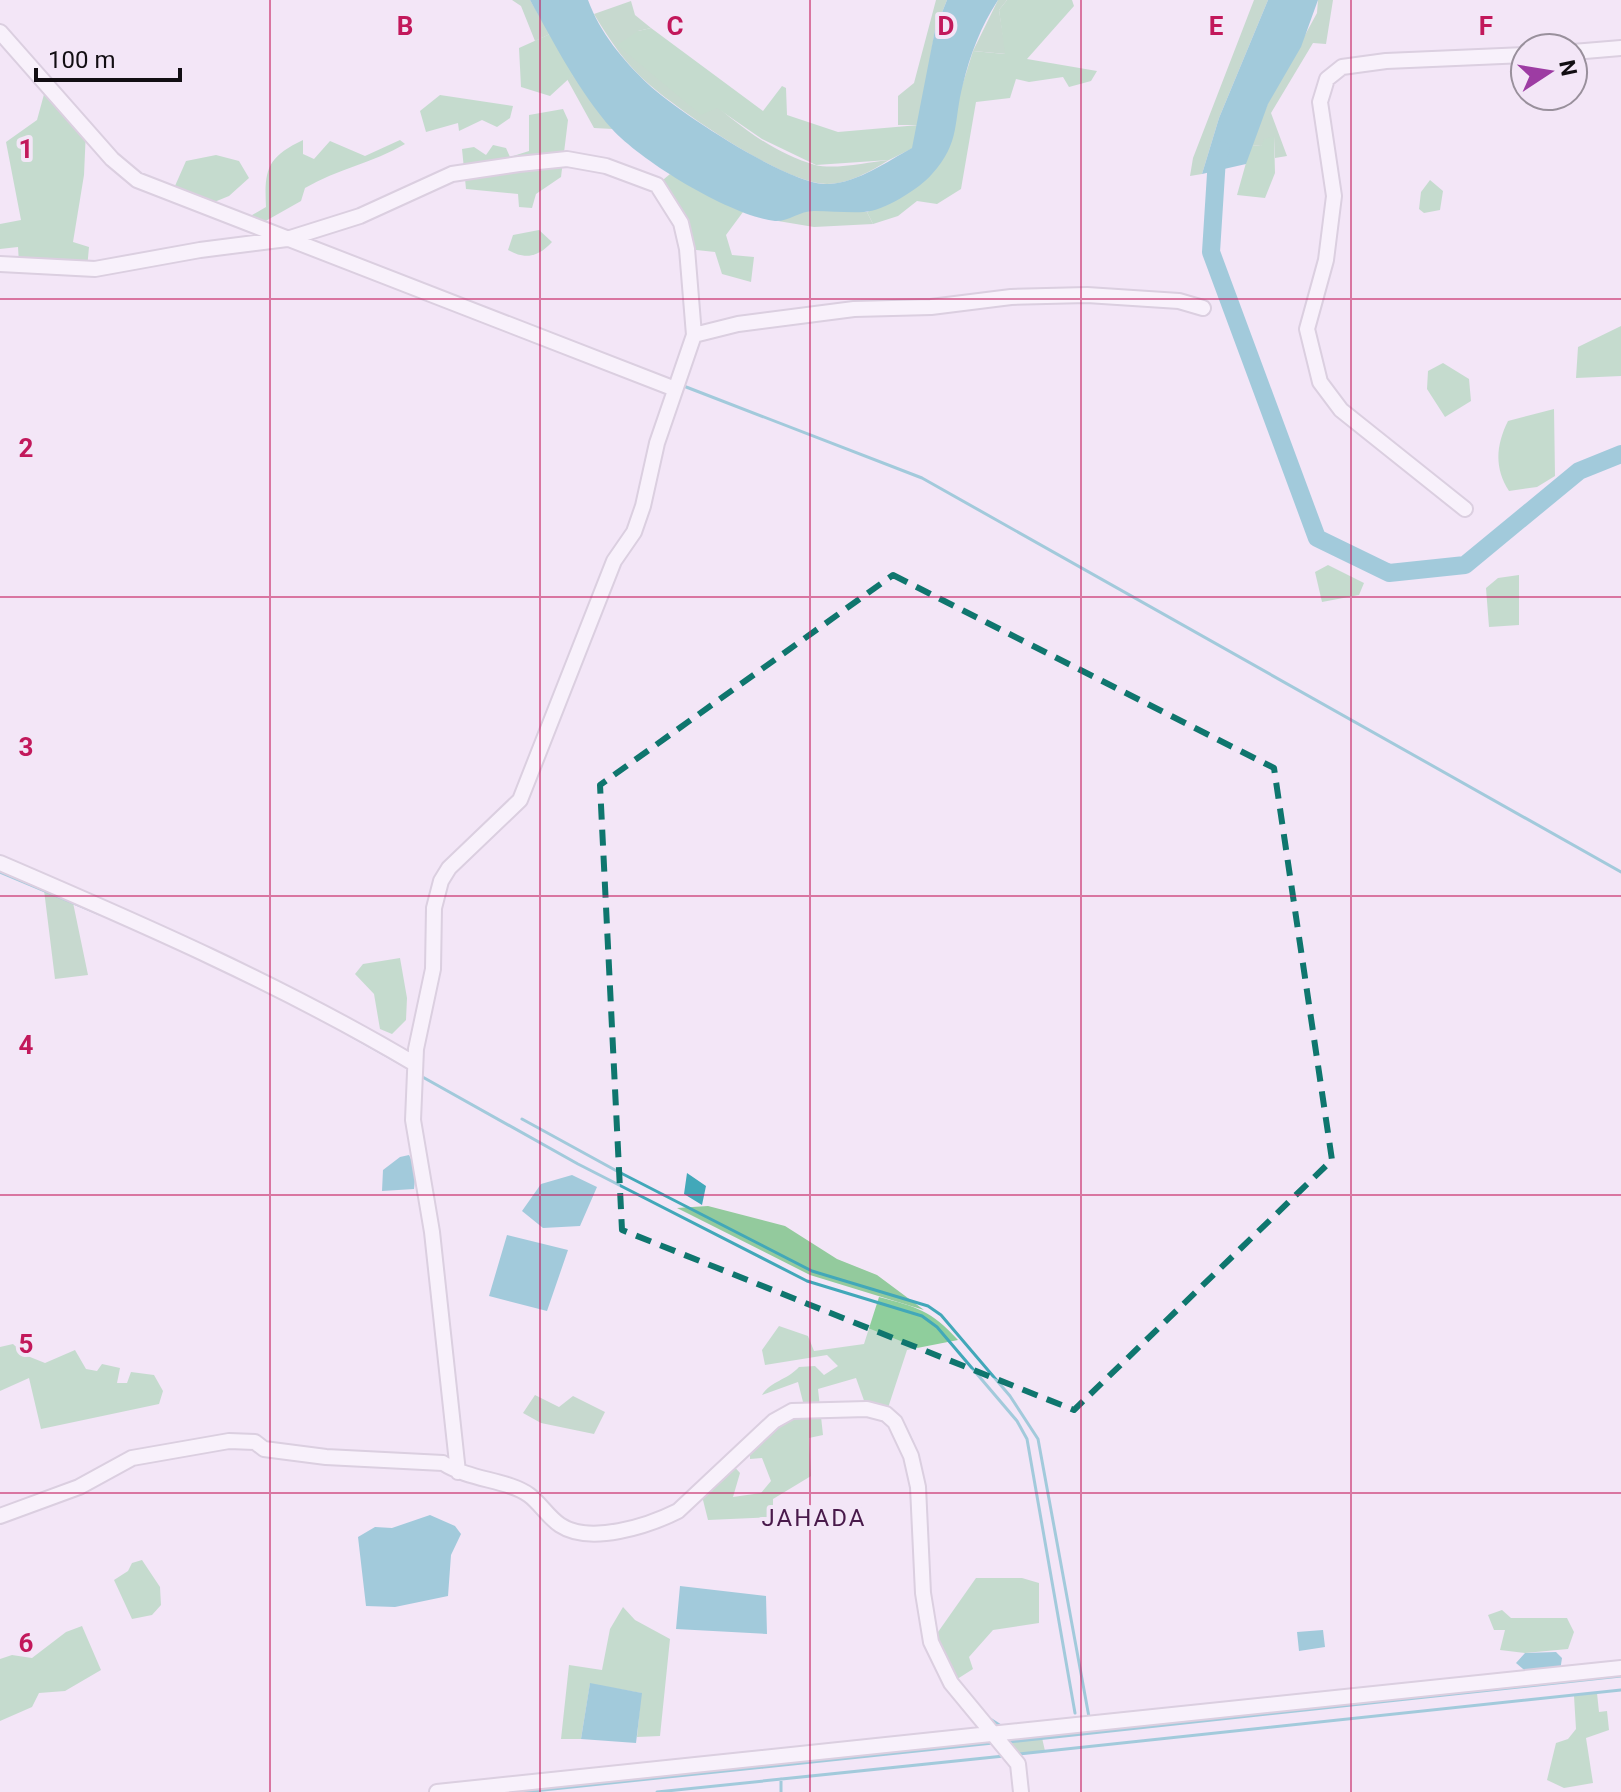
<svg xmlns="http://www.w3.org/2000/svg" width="1621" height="1792" viewBox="0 0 1621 1792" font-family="Roboto,sans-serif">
	<rect width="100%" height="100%" fill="#f3e6f7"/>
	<path fill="#93ca9d" d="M512,0H530L550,34L535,41L521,6Z
		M936,0H947L935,30L919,125H898V96L914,83Z
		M998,0H1007L999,10L1006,54L973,51Z
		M1254,0H1268L1219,118L1202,174L1190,176L1193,158Z
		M1318,0H1333L1326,44L1313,43L1271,113L1287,156L1275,158L1274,137L1261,146L1251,145L1268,103L1317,13Z
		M631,1L635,15L651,28L638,31C685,77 749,147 815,165C835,170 868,162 889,160C871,171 849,184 827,184C785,184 684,114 651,86C627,66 610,41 594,14Z
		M574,74L613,129L594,128L567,79Z
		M802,210L867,212L873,224L814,227L778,221Z
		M43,882L71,893L88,975L55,979Z
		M708,1206L785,1226L837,1259L877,1275L924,1310L810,1275L677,1208Z
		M535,1395L559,1407L573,1396L605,1412L594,1434L541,1423L523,1413Z
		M1040,1729L1045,1751L1019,1754L1018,1764L998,1736Z"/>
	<path fill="#8fce9c" d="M1007,0H1072L1074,6L1027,59L1097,71L1091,81L1069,87L1063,77L1029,82L1016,79L1010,98L976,102L961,189L937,204L917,201L898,216L873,224L867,212L897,199L962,86L973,51L1005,54L999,10Z
		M651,28L763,111L782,86L786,88L787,115L838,132L919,125L913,148L889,160L816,165L762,139L717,108L701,115L617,45L638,31Z
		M550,34L574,74L550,96L521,87L519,48Z
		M46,87L86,130L84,175L73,242L89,247L87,269L19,263L18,247L0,249V224L21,220L6,142L37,120Z
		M440,95L513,106L510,118L497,127L482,120L459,131L458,123L426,132L420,111Z
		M563,109L568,120L561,177L536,194L532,208L519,207L518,194L466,189L462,149L474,147L486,155L493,145L506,148L510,157L529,151V115Z
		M1274,136L1275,173L1265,198L1237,195L1251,145L1261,146L1264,139Z
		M303,140V154L314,159L330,141L365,156L400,140L405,144C373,163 337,169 305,188L301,201L255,227L240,222L266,207C264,168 268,157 303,140Z
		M216,155L239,161L249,178L229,196L202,207L171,195L186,161Z
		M670,174L743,212L726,235L732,255L754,257L751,282L722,274L715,252L687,249L657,185Z
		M1430,180L1443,191L1440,210L1424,213L1419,209L1421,192Z
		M539,230L552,242C538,257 526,260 508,250L513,235Z
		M1621,326V376L1576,378L1578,347Z
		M1443,363L1469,379L1471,401L1445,417L1427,389L1428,371Z
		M1554,409L1555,476L1537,487L1509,491C1494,468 1496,445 1508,421Z
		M1328,565L1364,583L1359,595L1322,602L1315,572Z
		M1519,575V625L1489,627L1486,588L1498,578Z
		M400,958L407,998L406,1020L392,1034L380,1029L374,994L355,974L363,964Z
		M879,1297C916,1307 931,1310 958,1340L907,1350L886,1414L867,1409L856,1378L818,1389L823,1435L809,1438L811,1476L773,1499V1517L708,1520L701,1492L731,1463L740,1473L733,1497L761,1493L771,1481L762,1458L750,1459V1444L805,1410L798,1382L762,1395C772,1380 786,1381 799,1367L815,1366L824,1375L838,1366L827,1355L765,1365L762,1350L779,1326L808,1336L814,1351L864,1344Z
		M13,1344L25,1355L45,1363L75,1350L86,1369L97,1371L102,1364L120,1368L117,1383H127L131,1372L154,1375L163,1391L159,1404L41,1429L29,1378L0,1391V1347Z
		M142,1560L160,1587L161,1605L152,1615L132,1619L114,1580L128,1571L132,1563Z
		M976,1578H1022L1039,1583V1623L993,1630L969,1657L973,1669L951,1683L931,1642Z
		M623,1607L635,1620L670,1639L660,1736L637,1737L641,1693L590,1684L581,1739H561L569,1665L602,1670L610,1629Z
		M1502,1610L1511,1618H1567L1574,1632L1568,1649L1525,1653L1500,1650L1505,1630H1494L1488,1615Z
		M82,1626L101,1670L65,1691L39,1693L32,1707L0,1721V1659L12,1655L32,1658L66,1632Z
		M1597,1693L1599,1712L1607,1711L1609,1730L1586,1738L1593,1783L1564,1788L1547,1780L1556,1743L1568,1739L1576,1729L1574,1696Z"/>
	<path fill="#42a8b9" d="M530,0H588C600,33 623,60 648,84C677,111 791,187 829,184C859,182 886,162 912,148L935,30L947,0H998C981,26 970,55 963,84C953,122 961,142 932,174C919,189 884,211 864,212C848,213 831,211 815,211C801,210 788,222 775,221C731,216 642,162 612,129C579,92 554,43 530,0Z
		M1268,0H1318L1301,47L1268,104L1246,164L1202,174L1219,118Z
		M409,1155L416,1169L414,1189L382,1191L383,1170L400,1157Z
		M687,1173L706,1186L702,1205L684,1194Z
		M572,1175L597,1187L580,1226L543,1228L522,1211L541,1184Z
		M507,1235L568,1250L547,1311L489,1296Z
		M430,1515L455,1526L461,1534L451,1555L448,1596L395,1607L366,1606L358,1537L375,1527L392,1528Z
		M680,1586L766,1596L767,1634L676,1629Z
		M1323,1630L1325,1647L1299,1651L1297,1632Z
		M1556,1652L1562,1658L1560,1671L1529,1674L1516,1663L1525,1653Z
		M590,1683L642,1693L636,1743L581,1739Z"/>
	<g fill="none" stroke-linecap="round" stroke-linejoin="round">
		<path stroke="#42a8b9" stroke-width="3" d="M681,385L922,478L1621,872
			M0,872L100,914
			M348,1034L410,1069
			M419,1075L578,1164L807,1281L922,1316L937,1327L1017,1421L1027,1439L1075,1713
			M522,1119L615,1170L812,1271L928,1306L941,1315L1010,1396L1038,1439L1089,1717
			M869,1403L885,1407
			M904,1425L913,1444
			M925,1494L929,1578
			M987,1717L1004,1728
			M1008,1742L1621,1676
			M1019,1754L1621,1690
			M524,1792L993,1743
			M657,1792L1004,1756
			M781,1792V1779"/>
		<path stroke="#42a8b9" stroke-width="18" d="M1221,150L1217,158L1211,252L1317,538L1389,573L1465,565L1579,471L1621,454"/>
		<defs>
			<path id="minor" d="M0,32L112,159L137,180L675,389
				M1573,52L1621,48
				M0,264L95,269L200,250L287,239L360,216L452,174L519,164L567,159L606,166L657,185L681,223L687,249L694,335L657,443L643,506L634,532L614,561L520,800L449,868L441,881L434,908L433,969L416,1049L413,1120L432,1232L458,1472
				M694,335L738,324L854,309L931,307L1011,297L1087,295L1179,301L1203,308
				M1465,509L1341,410L1320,382L1307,329L1326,260L1334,196L1320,102L1327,79L1342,67L1386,61L1525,55
				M0,863C142,924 282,985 415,1064
				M0,1516L79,1487L132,1458L229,1441L255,1442L264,1449L326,1457L443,1463C469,1480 509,1480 529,1495C540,1503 548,1517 560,1525C590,1545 648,1526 678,1511L774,1421L792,1411L867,1409L886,1414L895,1422L911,1456L918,1487L923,1593L931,1642L951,1683L1018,1764L1021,1792
				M437,1792L1621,1668"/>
		</defs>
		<use href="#minor" stroke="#bfb3c3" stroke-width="18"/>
		<use href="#minor" stroke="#fff" stroke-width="14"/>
	</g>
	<path d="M0 0H1621V1792H0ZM893,575L1274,768L1332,1160L1074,1410L622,1230L600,785Z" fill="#f3e6f7" fill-opacity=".55" fill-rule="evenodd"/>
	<path fill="none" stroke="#0f766e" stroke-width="6" stroke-dasharray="16 10" stroke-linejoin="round" d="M893,575L1274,768L1332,1160L1074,1410L622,1230L600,785Z"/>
	<path fill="none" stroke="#c2185b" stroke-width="2" stroke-opacity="0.55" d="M270,0V1792M540,0V1792M810,0V1792M1081,0V1792M1351,0V1792M0,299H1621M0,597H1621M0,896H1621M0,1195H1621M0,1493H1621"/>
	<g text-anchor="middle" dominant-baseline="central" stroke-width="8" stroke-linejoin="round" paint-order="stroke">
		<g font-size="24" letter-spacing="2" fill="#491a4b" stroke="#f3e6f7">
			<text x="814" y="1518">JAHADA</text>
		</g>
	</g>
	<g font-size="26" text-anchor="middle" font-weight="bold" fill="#c2185b" stroke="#f3e6f7" stroke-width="8" stroke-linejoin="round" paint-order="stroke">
		<text x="405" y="35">B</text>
		<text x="675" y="35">C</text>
		<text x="946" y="35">D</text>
		<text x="1216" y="35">E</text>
		<text x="1486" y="35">F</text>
		<text x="26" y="158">1</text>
		<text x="26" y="457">2</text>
		<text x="26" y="756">3</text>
		<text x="26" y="1054">4</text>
		<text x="26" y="1353">5</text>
		<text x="26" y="1652">6</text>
	</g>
	<g transform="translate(1549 72) rotate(78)"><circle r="38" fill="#f3e6f7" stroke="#99909c" stroke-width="2"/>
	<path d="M0-6L14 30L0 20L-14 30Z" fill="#9d3ca3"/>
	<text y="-12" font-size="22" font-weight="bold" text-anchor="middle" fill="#120e13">N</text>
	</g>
	<path d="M36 68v12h144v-12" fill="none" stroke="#120e13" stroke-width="4"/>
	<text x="48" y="68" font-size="24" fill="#120e13" stroke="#f3e6f7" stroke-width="6" paint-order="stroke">100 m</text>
</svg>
